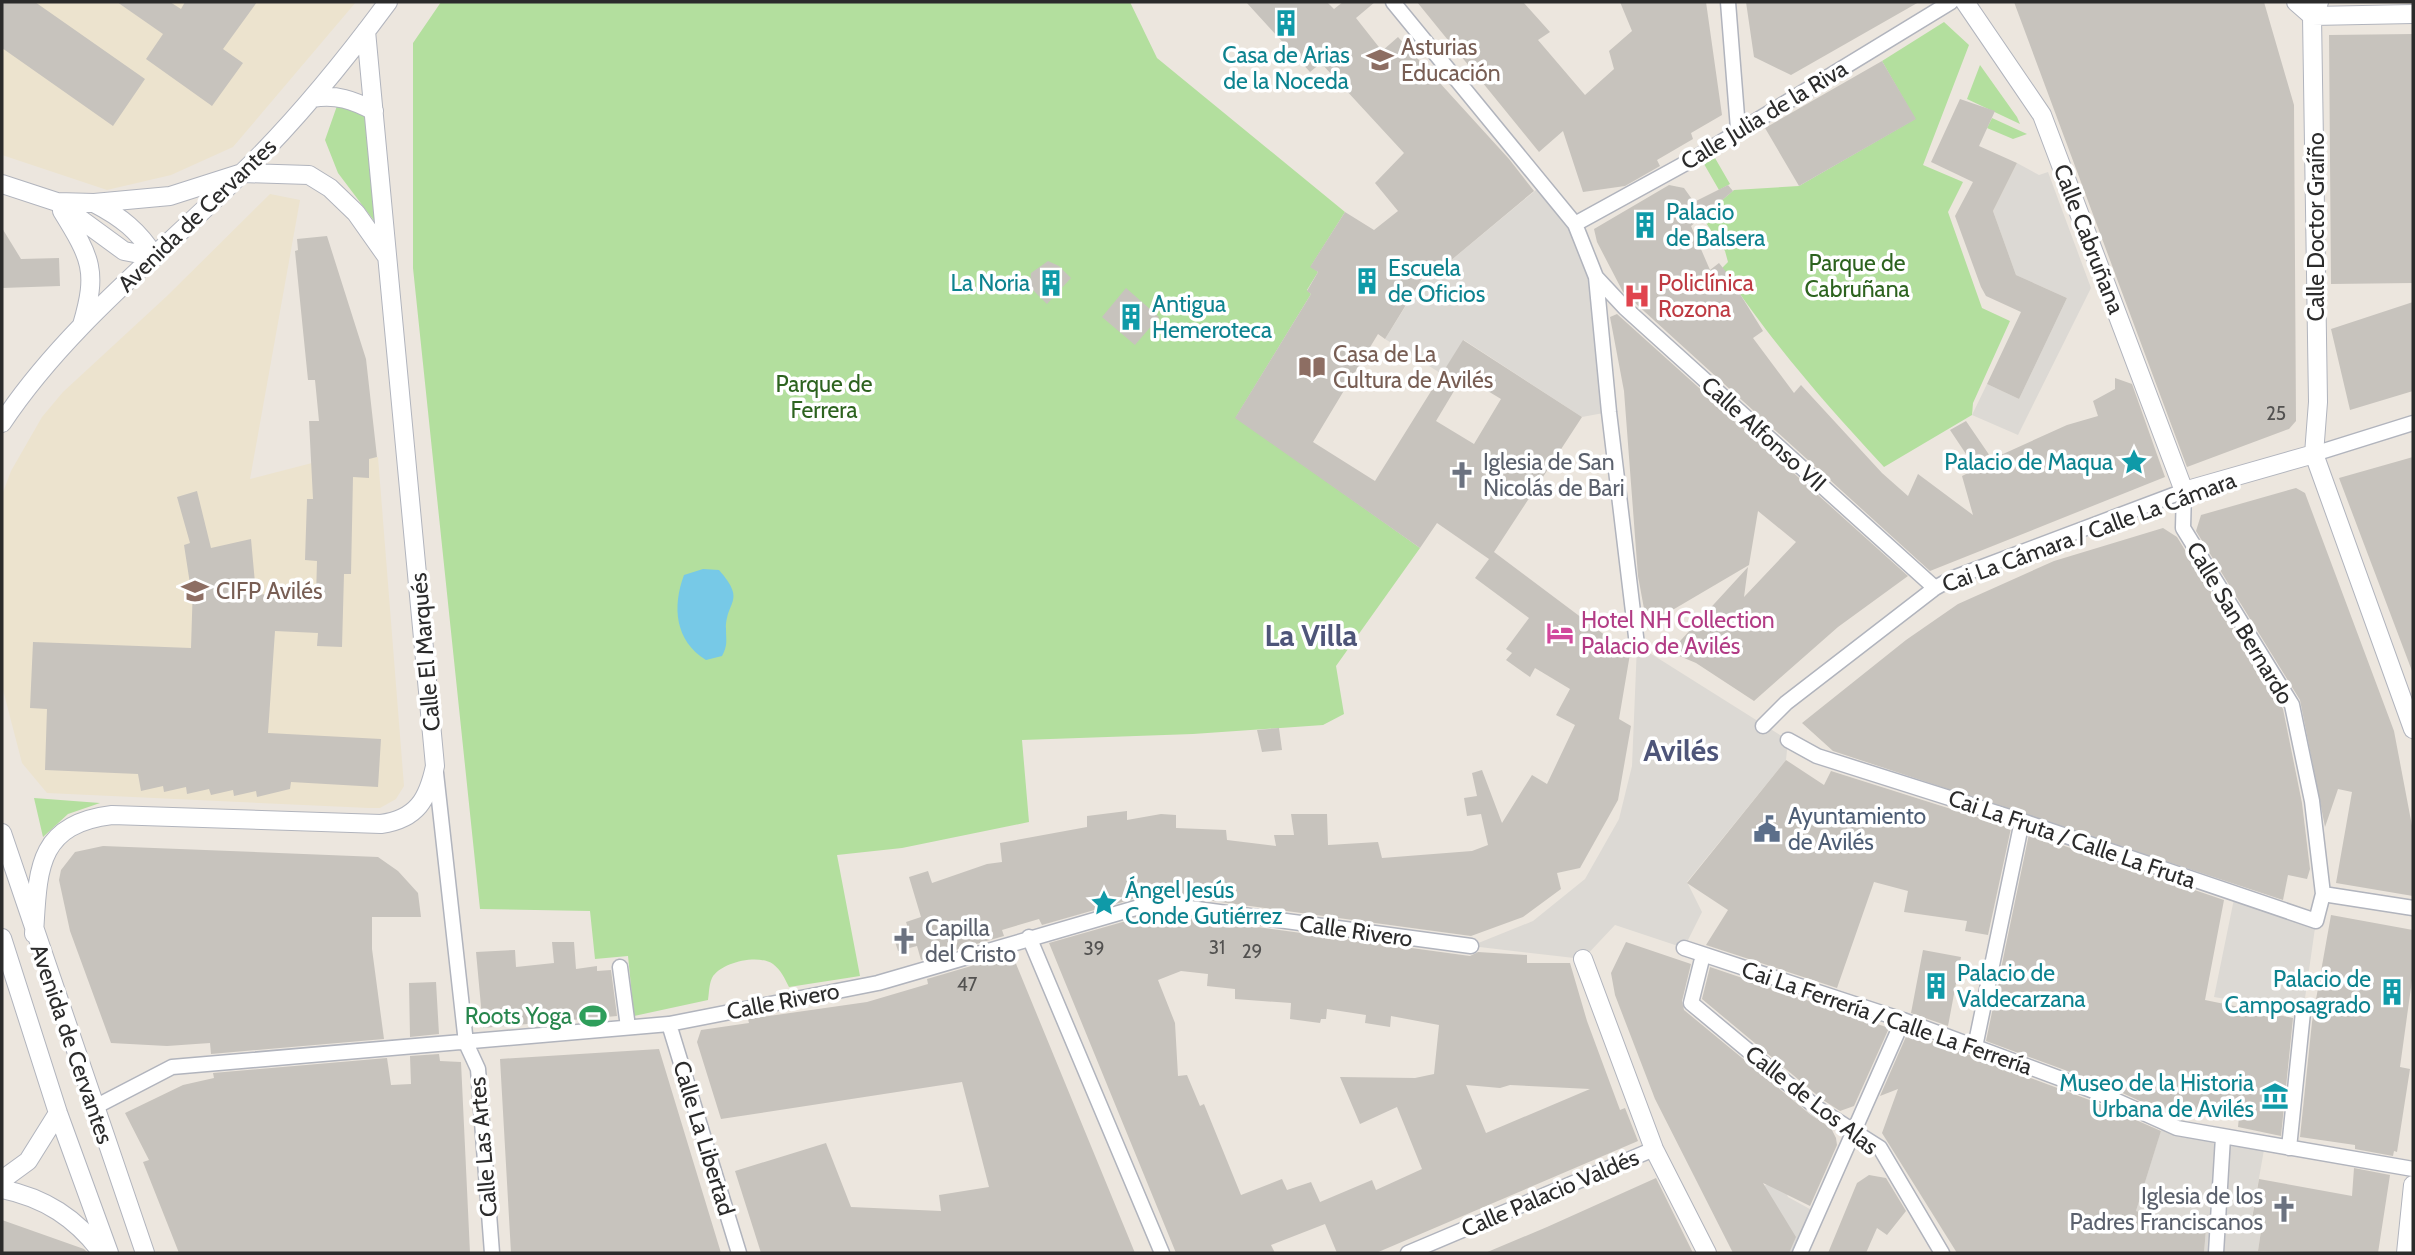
<svg xmlns="http://www.w3.org/2000/svg" width="2415" height="1255" viewBox="0 0 2415 1255" font-family="Cabin,sans-serif">
	<rect width="100%" height="100%" fill="#ece6de"/>
	<path fill="#ece3ce" d="M2,2H356L233,147L171,175L107,190L2,155Z
		M270,194L300,200L250,479L312,463L378,457L404,786L396,799L380,808H369L47,793L22,763L2,686V495L11,471L42,417L63,392L167,296Z"/>
	<path fill="#b3df9e" d="M441,2H1130L1157,58L1345,212L1311,266L1318,272L1307,290L1311,294L1236,417L1420,548L1336,666L1344,714L1323,725L1193,734L1022,740L1029,822L902,848L837,855L860,976L789,987C785,979 781,970 773,964C758,954 721,962 712,978C709,984 709,994 708,1000L634,1016L628,956L595,959L590,911L480,909L413,268V43Z
		M1944,22L1969,45L1923,165L1963,182L1948,212L1982,308L2010,321L1973,403L1972,415L1884,467C1822,400 1773,344 1722,268L1728,262L1725,251L1702,217L1734,190L1799,186L1915,119L1882,61Z
		M1980,65L2017,117L2020,124L1967,99Z
		M338,103L363,114L369,121L381,230L338,173L325,140Z
		M1992,118L2027,134L2013,139L1987,128Z
		M1715,158L1730,184L1719,190L1704,164Z
		M34,798L100,803L68,814L43,837Z"/>
	<path fill="#dcd9d4" d="M2017,163L2039,175L2048,172L2091,288L2018,435L1972,415L1987,384L2019,399L2067,298L2016,275L1993,211Z
		M1542,185L1575,224L1596,277L1609,412L1582,417L1464,340L1442,374L1385,339L1434,261L1439,267H1443Z
		M1637,645L1788,740L1786,760L1687,882L1702,912L1684,948L1615,925L1583,959L1471,946L1533,921L1585,879L1619,819L1632,766Z
		M2235,894L2316,921L2303,1012L2214,997Z
		M2163,1124L2265,1144L2250,1229L2261,1231L2258,1251L2267,1253H2204L2206,1229L2136,1211Z
		M1780,1177L1788,1197L1817,1213L1799,1253H1786L1744,1197Z"/>
	<path fill="#77c9e7" d="M703,569L719,570C747,602 726,600 726,629C726,641 728,645 722,656L706,660C675,641 672,607 684,575Z"/>
	<path fill="#c7c3bd" fill-rule="evenodd" d="M2,2H35L145,79L113,126L2,48Z
		M117,2H170L181,9L185,2H257L223,49L243,63L212,106L146,59L163,34Z
		M1246,2H1327L1334,9L1343,2H1375L1356,18L1382,51L1398,37L1509,159L1534,191L1443,267L1433,261L1385,339L1378,334L1313,442L1375,481L1463,340L1582,417L1494,552L1630,654L1619,719L1631,726L1618,800L1580,868L1557,873L1561,889L1523,917L1471,936L1154,893L1042,925L1039,919L1002,930L1004,936L921,960L917,946L898,951L893,935L909,931L906,922L921,917L909,877L928,871L932,883L987,864L1002,862L1000,843L1087,827V816L1127,811V820L1161,814L1176,815V828L1226,830L1227,840L1276,846L1274,835H1294L1291,814H1327L1328,845L1378,842L1382,858L1472,851L1488,845L1481,814L1467,816L1464,798L1477,796L1472,773L1482,770L1502,823L1532,775L1547,784L1575,725L1556,715L1570,689L1535,668L1530,677L1506,660L1512,653L1506,649L1529,618L1475,578L1489,559L1437,523L1420,548L1235,418L1311,294L1307,291L1318,272L1310,267L1345,212L1374,230L1398,211L1375,183L1404,153L1321,63L1310,72ZM1463,376L1501,399L1474,444L1436,421Z
		M1417,2H1523L1550,32L1538,40L1585,95L1614,69L1609,51L1632,31L1620,2H1706L1722,115L1691,133L1693,139L1657,160L1660,166L1625,186L1583,192L1563,131L1539,152Z
		M1746,2H1919L1791,75L1754,57Z
		M2014,2H2264L2294,105L2296,421L2289,429L2187,467Z
		M2413,34V283L2331,284L2329,35Z
		M1882,61L1916,119L1799,186L1765,128Z
		M1960,99L1995,111L1979,146L2017,163L1993,211L2016,275L2067,298L2019,399L1987,384L2021,312L1986,296L1981,287L1955,216L1973,182L1931,162Z
		M1669,185L1684,188L1694,202L1728,185L1733,191L1691,226L1710,270L1719,263L1727,273L1763,331L1753,338L1794,393L1801,385L1882,473L1908,496L1918,474L1973,515L1962,476L1976,469L1950,430L1966,421L1992,459L2067,425L2098,416L2093,401L2115,389V378L2132,384L2165,477L1930,571L1623,292L1597,242L1594,229Z
		M2,228L21,259L59,258L60,286L2,288Z
		M327,236L366,359L377,457L369,459V478L353,477L351,574H344L342,647L317,646L318,633L275,631L268,733L381,739L378,787L291,782L290,789L257,797L256,791L234,796L233,790L211,795L209,789L187,794L186,787L164,792L163,786L141,791L138,774L45,770L47,709L30,708L33,642L191,648L193,584H190L184,545L190,543L177,497L197,491L211,548L251,539L256,594L316,597L317,561L305,560L307,499H313L309,421H319L315,380H308L295,251L298,250L297,239Z
		M1048,261L1059,266L1071,278L1047,304L1032,289L1030,282L1031,273Z
		M1126,288L1159,317L1135,345L1102,317Z
		M2413,302V391L2350,410L2331,329Z
		M1617,314L1908,576L1838,627L1754,701L1696,663L1670,652L1748,567L1744,597L1796,542L1758,511L1749,565L1647,625L1638,576L1624,391L1610,317Z
		M2413,457V670L2412,671L2339,478Z
		M2296,488L2305,493L2394,731L2413,831V896L2336,883L2352,792L2338,789L2325,827L2300,700L2196,531L2201,515Z
		M2163,528L2177,537L2283,709L2302,803L2310,869L2307,879L2288,875L2283,900L1833,751L1802,723L1906,640L1958,604L2054,561Z
		M1279,728L1282,750L1262,752L1257,730Z
		M1786,760L1824,785L1831,771L2011,828L1988,935L1965,931L1967,921L1904,912L1908,891L1874,882L1837,988L1706,945L1728,910L1687,883Z
		M2029,834L2224,900L2205,1000L2293,1018L2281,1136L2238,1127L2239,1117L2168,1108L2166,1113L2103,1084L1986,1041Z
		M103,846L378,857L398,871L418,893L421,917H372V949L384,1039L211,1054L210,1043L167,1046L111,1043L70,931L59,880L61,870L75,852Z
		M1154,913L1470,956L1478,952L1527,955V963H1570L1587,1021L1620,1110L1625,1108L1638,1141L1376,1253H1337L1325,1224L1271,1245L1275,1253H1176L1049,943ZM1181,971L1208,974L1207,986L1235,989V999L1291,1003L1290,1019L1320,1023L1321,1019H1326L1327,1009L1366,1015L1365,1023L1390,1027L1391,1016L1439,1025L1434,1074L1415,1078L1340,1077L1360,1124L1397,1107L1422,1169L1376,1190L1372,1180L1320,1202L1311,1182L1287,1190L1282,1179L1241,1195L1204,1104L1200,1106L1187,1075L1178,1076L1175,1023L1158,980ZM1466,1085L1500,1088L1510,1085L1590,1089L1486,1133Z
		M2331,915L2413,930V973L2400,1067L2410,1069L2397,1152L2394,1151L2393,1156L2355,1149V1145L2300,1137L2312,1022Z
		M552,942H574L576,969L597,966V971L611,970L617,1016L483,1028L476,952L515,950L516,967L554,963Z
		M1626,942L1691,964L1682,1001L1684,1010L1811,1115L1831,1128L1836,1138L1837,1145L1810,1206L1763,1183L1796,1237L1789,1253H1733L1655,1099L1615,995L1611,973Z
		M1923,950L1961,957L1948,1026L1911,1013Z
		M1012,954L1135,1253H761L735,1171L826,1143L851,1207L941,1211L939,1195L989,1187L962,1082L721,1119L697,1042L701,1030L749,1023L748,1019L867,1002L928,984L927,979Z
		M1710,967L1889,1028L1854,1106L1840,1111L1823,1100L1702,999Z
		M436,982L439,1034L410,1037L409,983Z
		M1908,1032L2095,1102L2161,1131L2136,1211L2206,1229L2204,1253H1957L1882,1133L1898,1089L1880,1096Z
		M659,1049L721,1253H511L500,1059Z
		M439,1054L440,1061L461,1062L470,1253H179L143,1162L149,1160L125,1113L183,1085L214,1078L213,1073L387,1058L391,1085L411,1084L410,1056Z
		M2354,1168L2390,1175L2378,1253L2258,1251L2261,1231L2250,1230L2259,1179L2352,1196Z
		M1869,1175L1886,1178L1906,1211L1887,1235L1877,1228L1866,1253H1828L1857,1183Z
		M1656,1178L1693,1253H1485L1547,1227Z
		M2,1220L84,1249L88,1253H2Z"/>
	<g fill="none" stroke-linecap="round" stroke-linejoin="round">
		<defs>
			<path id="pedestrian" d="M1393,2L1575,224L1596,277L1609,412L1637,645
				M1728,2L1738,129
				M1575,224L1695,158L1951,2
				M1596,277L1625,308L1935,588
				M2314,454L2413,423
				M1763,726L1786,703L1935,588L1953,578L2184,491L2183,528L2292,705L2312,801L2323,894L2316,921L2022,821L1817,756L1788,740
				M436,773L466,1043L478,1069L492,1253
				M2323,894L2413,908
				M1029,937L1162,1253
				M1684,948L1903,1020L2099,1093L2177,1128L2413,1169
				M1703,955L1691,1003L1817,1108L1880,1148L1942,1253
				M620,967L628,1027
				M669,1024L739,1253
				M1975,1047L2022,821
				M93,1108L172,1067L669,1024L878,983L1153,903L1471,946
				M2289,1148L2303,1012
				M1408,1253L1654,1149
				M1800,1253L1903,1020
				M2216,1253L2223,1137"/>
			<path id="minor" d="M1965,2L2042,115L2184,491L2314,454
				M2296,2L2312,16
				M2319,2L2312,16L2318,402L2314,454L2413,729
				M2312,16L2413,14
				M313,98C336,94 353,100 374,111
				M2,184L57,202L124,251L155,257
				M57,202L94,203L170,196L242,173L309,175L330,188L356,213L387,257
				M94,203C121,217 139,231 155,257
				M62,211C91,258 98,271 82,325
				M2,423C65,328 159,255 240,175C295,122 343,63 388,2
				M2,833L145,1253
				M34,934C38,871 36,824 112,815L381,824C417,819 428,799 435,766L366,31
				M2,938L58,1113L109,1253
				M1583,959L1654,1149L1707,1253
				M2,1180L28,1161L58,1113
				M2,1189C45,1198 76,1218 102,1253
				M2406,1253L2413,1185"/>
		</defs>
		<use href="#pedestrian" stroke="#b1b4bd" stroke-width="17"/>
		<use href="#minor" stroke="#b1b4bd" stroke-width="20"/>
		<use href="#pedestrian" stroke="#fff" stroke-width="14"/>
		<use href="#minor" stroke="#fff" stroke-width="18"/>
	</g>
	<defs>
		<symbol id="building-bare" viewBox="-9 -9 18 18"><path d="M-4-6H4V6H1V3H-1V6H-4ZM-2.5-4.3h1.7v1.8h-1.7ZM.8-4.3h1.7v1.8H.8ZM-2.5-1h1.7V.8h-1.7ZM.8-1h1.7V.8H.8Z" fill="#0f9aa8" stroke="#fff" stroke-width="2.5" paint-order="stroke"/></symbol>
		<symbol id="university-bare" viewBox="-9 -9 18 18"><path d="M0-5L7-2L0 1L-7-2ZM-4 1L0 2.5L4 1V4Q0 6-4 4Z" fill="#8d6e63" stroke="#fff" stroke-width="2.5" paint-order="stroke"/></symbol>
		<symbol id="hospital-bare" viewBox="-9 -9 18 18"><path d="M-5-5h3v3.5h4V-5h3V5h-3V1.5h-4V5h-3Z" fill="#e0444e" stroke="#fff" stroke-width="2.5" paint-order="stroke"/></symbol>
		<symbol id="library-bare" viewBox="-9 -9 18 18"><path d="M-6-4Q-3-5.5-.7-3.5V5Q-3 3-6 4ZM6-4Q3-5.5 .7-3.5V5Q3 3 6 4Z" fill="#8d6e63" stroke="#fff" stroke-width="2.5" paint-order="stroke"/></symbol>
		<symbol id="sight-bare" viewBox="-9 -9 18 18"><path d="M0-6L1.8-2.2L6-1.7L2.9 1.2L3.7 5.4L0 3.3L-3.7 5.4L-2.9 1.2L-6-1.7L-1.8-2.2Z" fill="#0f9aa8" stroke="#fff" stroke-width="2.5" paint-order="stroke"/></symbol>
		<symbol id="church-bare" viewBox="-9 -9 18 18"><path d="M-1.2-6h2.4v3.5h3.3v2.4h-3.3V6h-2.4V-.1h-3.3v-2.4h3.3Z" fill="#6b7280" stroke="#fff" stroke-width="2.5" paint-order="stroke"/></symbol>
		<symbol id="hotel-bare" viewBox="-9 -9 18 18"><path d="M-6-4.5h1.5V1H6V5H4.5V3h-9V5H-6ZM-4 0a1.8 1.8 0 1 1 3.6 0ZM.5 0V-2.5h3Q6-2.5 6 0Z" fill="#d1479c" stroke="#fff" stroke-width="2.5" paint-order="stroke"/></symbol>
		<symbol id="civic-bare" viewBox="-9 -9 18 18"><path d="M-.6-6.5H3V-4.5H.6V-3L4-1V1h2V6H-6V1h2V-1L-.6-3ZM-1.2 2.5V6h2.4V2.5Z" fill="#5c6f8a" stroke="#fff" stroke-width="2.5" paint-order="stroke"/></symbol>
		<symbol id="stadium-bare" viewBox="-9 -9 18 18"><path d="M0-5a6.5 5 0 1 0 0 10a6.5 5 0 1 0 0-10ZM-3.5-1.8h7v3.6h-7Z" fill="#2e9e5b" stroke="#fff" stroke-width="2.5" paint-order="stroke"/></symbol>
		<symbol id="museum-bare" viewBox="-9 -9 18 18"><path d="M0-6L6-3V-2H-6V-3ZM-5-1h2V3h-2ZM-1-1h2V3h-2ZM3-1h2V3H3ZM-6 4H6V6H-6Z" fill="#0f9aa8" stroke="#fff" stroke-width="2.5" paint-order="stroke"/></symbol>
	</defs>
	<g fill-rule="evenodd">
		<use href="#building-bare" x="1267" y="4" width="38" height="38"/>
		<use href="#university-bare" x="1361" y="41" width="38" height="38"/>
		<use href="#building-bare" x="1626" y="206" width="38" height="38"/>
		<use href="#building-bare" x="1348" y="262" width="38" height="38"/>
		<use href="#building-bare" x="1032" y="264" width="38" height="38"/>
		<use href="#hospital-bare" x="1618" y="277" width="38" height="38"/>
		<use href="#building-bare" x="1112" y="298" width="38" height="38"/>
		<use href="#library-bare" x="1293" y="348" width="38" height="38"/>
		<use href="#sight-bare" x="2115" y="443" width="38" height="38"/>
		<use href="#church-bare" x="1443" y="456" width="38" height="38"/>
		<use href="#university-bare" x="176" y="572" width="38" height="38"/>
		<use href="#hotel-bare" x="1541" y="614" width="38" height="38"/>
		<use href="#civic-bare" x="1748" y="810" width="38" height="38"/>
		<use href="#sight-bare" x="1085" y="884" width="38" height="38"/>
		<use href="#church-bare" x="885" y="922" width="38" height="38"/>
		<use href="#building-bare" x="1917" y="967" width="38" height="38"/>
		<use href="#building-bare" x="2373" y="973" width="38" height="38"/>
		<use href="#stadium-bare" x="574" y="997" width="38" height="38"/>
		<use href="#museum-bare" x="2256" y="1077" width="38" height="38"/>
		<use href="#church-bare" x="2265" y="1190" width="38" height="38"/>
	</g>
	<g text-anchor="middle" dominant-baseline="central" stroke-width="7" stroke-linejoin="round" paint-order="stroke">
		<g font-size="19" fill="#525150">
			<text x="2276" y="413">25</text>
			<text x="1217" y="947">31</text>
			<text x="1094" y="948">39</text>
			<text x="1252" y="951">29</text>
			<text x="967" y="984">47</text>
		</g>
		<g font-size="23" fill="#785e54" stroke="#fff" text-anchor="start">
			<text x="1401" y="47">Asturias<tspan x="1401" dy="26">Educación</tspan></text>
			<text x="1333" y="354">Casa de La<tspan x="1333" dy="26">Cultura de Avilés</tspan></text>
			<text x="216" y="591">CIFP Avilés</text>
		</g>
		<g font-size="23" fill="#0d838f" stroke="#fff" text-anchor="start">
			<text x="1286" y="55" text-anchor="middle">Casa de Arias<tspan x="1286" dy="26">de la Noceda</tspan></text>
			<text x="1666" y="212">Palacio<tspan x="1666" dy="26">de Balsera</tspan></text>
			<text x="1388" y="268">Escuela<tspan x="1388" dy="26">de Oficios</tspan></text>
			<text x="1030" y="283" text-anchor="end">La Noria</text>
			<text x="1152" y="304">Antigua<tspan x="1152" dy="26">Hemeroteca</tspan></text>
			<text x="2113" y="462" text-anchor="end">Palacio de Maqua</text>
			<text x="1125" y="890">Ángel Jesús<tspan x="1125" dy="26">Conde Gutiérrez</tspan></text>
			<text x="1957" y="973">Palacio de<tspan x="1957" dy="26">Valdecarzana</tspan></text>
			<text x="2371" y="979" text-anchor="end">Palacio de<tspan x="2371" dy="26">Camposagrado</tspan></text>
			<text x="2254" y="1083" text-anchor="end">Museo de la Historia<tspan x="2254" dy="26">Urbana de Avilés</tspan></text>
		</g>
		<g font-size="23" fill="#2b2b2b" stroke="#fff">
			<text transform="translate(1764 115) rotate(-31)">Calle Julia de la Riva</text>
			<text transform="translate(197 215) rotate(-44)">Avenida de Cervantes</text>
			<text transform="translate(2316 227) rotate(-90)">Calle Doctor Graíño</text>
			<text transform="translate(2089 239) rotate(69)">Calle Cabruñana</text>
			<text transform="translate(1764 434) rotate(42)">Calle Alfonso VII</text>
			<text transform="translate(2089 532) rotate(-20)">Cai La Cámara / Calle La Cámara</text>
			<text transform="translate(2240 623) rotate(59)">Calle San Bernardo</text>
			<text transform="translate(425 652) rotate(-95)">Calle El Marqués</text>
			<text transform="translate(2072 839) rotate(19)">Cai La Fruta / Calle La Fruta</text>
			<text transform="translate(1356 931) rotate(8)">Calle Rivero</text>
			<text transform="translate(783 1001) rotate(-11)">Calle Rivero</text>
			<text transform="translate(1887 1018) rotate(19)">Cai La Ferrería / Calle La Ferrería</text>
			<text transform="translate(72 1044) rotate(71)">Avenida de Cervantes</text>
			<text transform="translate(1812 1100) rotate(38)">Calle de Los Alas</text>
			<text transform="translate(704 1138) rotate(73)">Calle La Libertad</text>
			<text transform="translate(483 1147) rotate(-95)">Calle Las Artes</text>
			<text transform="translate(1550 1193) rotate(-23)">Calle Palacio Valdés</text>
		</g>
		<g font-size="23" fill="#2d631f" stroke="#fff">
			<text x="1857" y="263">Parque de<tspan x="1857" dy="26">Cabruñana</tspan></text>
			<text x="824" y="384">Parque de<tspan x="824" dy="26">Ferrera</tspan></text>
		</g>
		<g font-size="23" fill="#be3a42" stroke="#fff" text-anchor="start">
			<text x="1658" y="283">Policlínica<tspan x="1658" dy="26">Rozona</tspan></text>
		</g>
		<g font-size="23" fill="#5b616d" stroke="#fff" text-anchor="start">
			<text x="1483" y="462">Iglesia de San<tspan x="1483" dy="26">Nicolás de Bari</tspan></text>
			<text x="925" y="928">Capilla<tspan x="925" dy="26">del Cristo</tspan></text>
			<text x="2263" y="1196" text-anchor="end">Iglesia de los<tspan x="2263" dy="26">Padres Franciscanos</tspan></text>
		</g>
		<g font-size="23" fill="#b23c85" stroke="#fff" text-anchor="start">
			<text x="1581" y="620">Hotel NH Collection<tspan x="1581" dy="26">Palacio de Avilés</tspan></text>
		</g>
		<g font-size="23" fill="#4e5e75" stroke="#fff" text-anchor="start">
			<text x="1788" y="816">Ayuntamiento<tspan x="1788" dy="26">de Avilés</tspan></text>
		</g>
		<g font-size="23" fill="#27864d" stroke="#fff" text-anchor="end">
			<text x="572" y="1016">Roots Yoga</text>
		</g>
		<g font-size="30" font-weight="bold" fill="#4e5579" stroke="#fff">
			<text x="1311" y="635">La Villa</text>
			<text x="1681" y="750">Avilés</text>
		</g>
	</g>
	<rect width="2415" height="1255" fill="none" stroke="#2b2b2b" stroke-width="7"/>
</svg>
